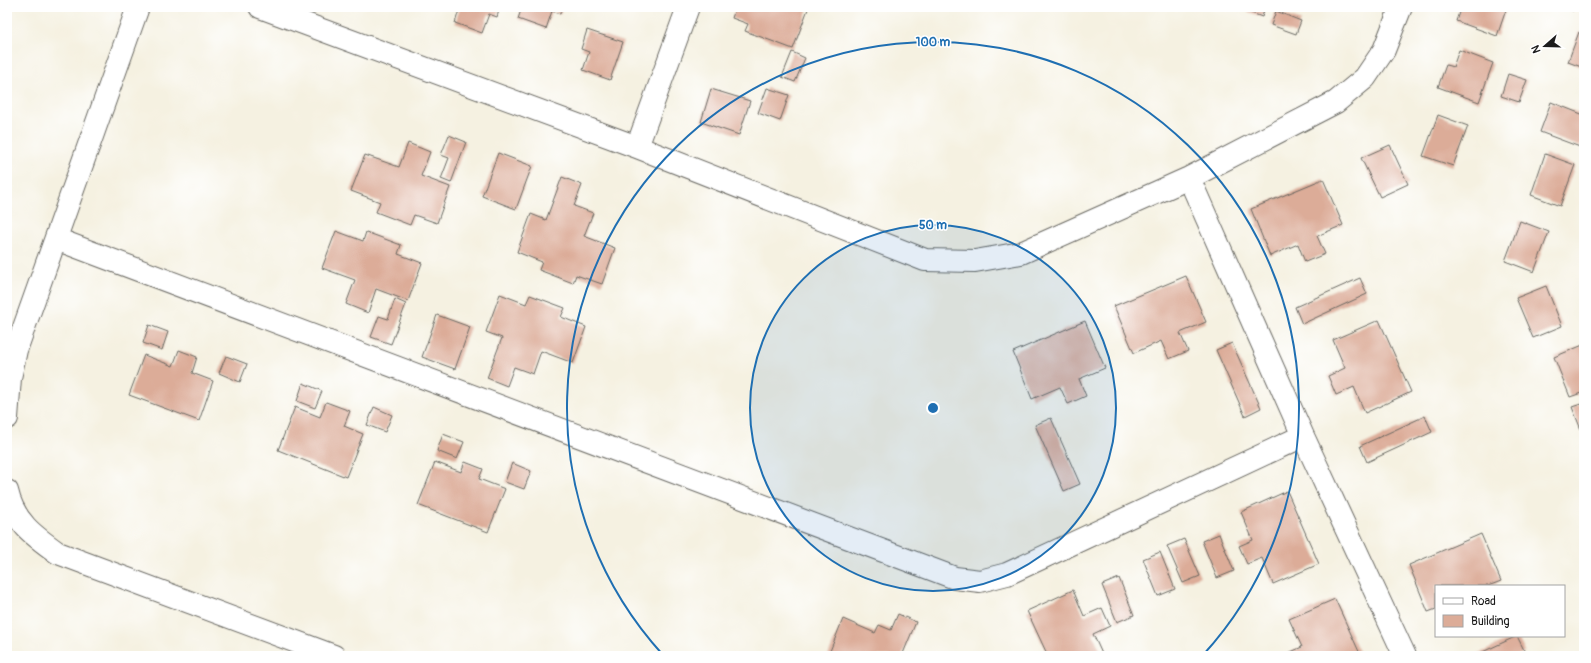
<svg xmlns="http://www.w3.org/2000/svg" width="1591" height="663" viewBox="0 0 1591 663" font-family="Pangolin,sans-serif">
	<rect width="100%" height="100%" fill="#fff"/>
	<filter id="ink" filterUnits="userSpaceOnUse"><feTurbulence type="fractalNoise" baseFrequency=".025" numOctaves="2"/><feDisplacementMap in="SourceGraphic" scale="8" xChannelSelector="R" yChannelSelector="G"/><feConvolveMatrix kernelMatrix="1 2 1 2 8 2 1 2 1" color-interpolation-filters="sRGB"/></filter>
	<filter id="wash" filterUnits="userSpaceOnUse"><feTurbulence type="fractalNoise" baseFrequency=".012" numOctaves="4" result="noise"/><feDisplacementMap in="SourceGraphic" scale="16" xChannelSelector="R" yChannelSelector="G"/><feGaussianBlur stdDeviation="0.9" result="paint"/><feColorMatrix in="noise" values="0 0 0 0 0 0 0 0 0 0 0 0 0 0 0 0 0 1.4 0 .05"/><feComposite in="paint" operator="in"/></filter>
	<g filter="url(#wash)">
		<rect width="100%" height="100%" fill="#f5f1e1"/>
		<g id="blocks">
			<path fill="#dcac98" d="M460,7H500L497,17L489,14L482,33L455,23Z
				M522,7H563L560,14L552,11L546,29L518,19Z
				M736,7H802L808,9L793,49L745,31L748,24L732,18Z
				M1236,7H1265L1262,17Z
				M1461,7H1507L1497,36L1456,21Z
				M1562,7H1575L1573,11Z
				M1276,11L1301,21L1296,34L1271,25Z
				M587,30L623,42L610,80L583,70L589,52L581,49Z
				M1579,32L1584,34V68L1568,62Z
				M1459,50L1493,63L1479,102L1438,87L1446,65L1453,67Z
				M792,52L805,58L795,82L782,77Z
				M1508,74L1527,80L1519,102L1501,96Z
				M767,88L789,95L780,121L758,113Z
				M711,89L750,101L739,135L701,122Z
				M1551,102L1584,115V137L1580,147L1540,132Z
				M1438,115L1468,126L1453,166L1423,156Z
				M449,135L466,142L451,183L441,179L449,158L441,155Z
				M408,143L430,152L421,176L450,187L437,223L414,215L410,225L376,212L380,202L351,191L365,155L399,167Z
				M1390,145L1408,184L1380,197L1361,158Z
				M498,153L532,166L516,209L482,196Z
				M1545,154L1575,165L1560,206L1531,195Z
				M562,177L582,185L574,206L593,213L584,236L615,248L602,284L576,275L573,283L539,270L542,262L517,252L531,214L546,220Z
				M1323,179L1343,225L1317,236L1325,254L1305,262L1298,244L1270,256L1251,209Z
				M1520,221L1549,232L1534,272L1505,261Z
				M336,231L363,241L366,232L401,245L398,254L422,263L408,301L376,289L368,313L346,304L355,280L322,268Z
				M1186,276L1206,322L1180,333L1188,351L1169,359L1161,341L1134,353L1114,306Z
				M1360,278L1367,294L1302,324L1295,307Z
				M1546,286L1562,326L1533,338L1516,298Z
				M500,294L526,304L530,295L565,308L561,317L586,327L573,363L541,351L533,374L514,367L507,386L487,378L502,338L486,332Z
				M395,299L406,304L391,344L371,337L379,316L388,319Z
				M437,315L470,327L455,369L422,357Z
				M1379,320L1411,392L1365,413L1354,387L1336,395L1328,376L1345,368L1333,340Z
				M1085,321L1105,368L1079,379L1086,396L1068,404L1060,387L1032,399L1013,352Z
				M149,325L168,332L162,350L143,343Z
				M1232,343L1261,408L1245,416L1216,350Z
				M1583,345L1584,349V392L1570,397L1554,357Z
				M179,350L197,357L192,373L213,381L199,421L129,395L144,355L173,366Z
				M226,356L247,364L240,382L219,373Z
				M303,383L322,391L315,408L297,401Z
				M326,402L350,411L344,426L363,434L346,477L278,450L295,407L320,417Z
				M1584,403V437L1572,407Z
				M374,407L392,415L385,432L367,425Z
				M1425,416L1432,432L1367,462L1360,446Z
				M1051,418L1080,484L1064,491L1035,425Z
				M443,434L464,442L457,459L437,451Z
				M435,462L461,472L465,462L483,469L479,479L505,489L488,532L418,505Z
				M512,463L531,471L524,489L505,482Z
				M1287,491L1319,564L1273,584L1262,558L1247,564L1239,546L1253,540L1241,512Z
				M1219,534L1234,571L1217,578L1202,541Z
				M1481,534L1501,581L1488,586H1436V609L1428,612L1409,565Z
				M1184,539L1200,576L1183,583L1167,546Z
				M1160,552L1175,589L1158,596L1143,559Z
				M1119,578L1134,615L1117,622L1102,585Z
				M1073,590L1084,616L1102,608L1110,626L1093,634L1103,656H1048L1027,611Z
				M1335,599L1361,656H1285L1284,655L1302,647L1289,619Z
				M898,614L916,622L902,656H828L843,619L875,633L879,625L891,630Z
				M1517,636L1525,652L1517,656H1474Z"/>
		</g>
	</g>
	<g filter="url(#ink)">
		<use href="#blocks" fill-opacity="0" stroke="#686761" stroke-width="1"/>
		<g fill="none" stroke-linecap="round" stroke-linejoin="round">
			<defs>
				<path id="minor" d="M260,7L637,147L925,260L975,261L1021,253L1189,178L1336,102L1365,78L1384,50L1401,7
					M637,147L688,7
					M1189,178L1303,436L1405,656
					M56,239L955,578L980,581L1007,574L1303,436
					M7,418L10,378L16,350L138,7
					M7,491C14,522 34,536 58,553L334,656"/>
			</defs>
			<use href="#minor" stroke="#686761" stroke-width="24"/>
			<use href="#minor" stroke="#fff" stroke-width="22"/>
		</g>
	</g>
	<circle cx="933" cy="408" r="183" fill="#1f6fb2" fill-opacity=".12"/>
	<g fill="none" stroke="#1f6fb2" stroke-width="2">
		<circle cx="933" cy="408" r="183"/>
		<path d="M663 655A366 366 0 1 1 1203 655"/>
	</g>
	<circle cx="933" cy="408" r="6" fill="#1f6fb2" stroke="#fff" stroke-width="2"/>
	<g font-size="12" text-anchor="middle" font-weight="bold" fill="#1f6fb2" stroke="#fff" stroke-width="3" stroke-linejoin="round" paint-order="stroke">
		<text x="933" y="46">100 m</text>
		<text x="933" y="229">50 m</text>
	</g>
	<rect width="1591" height="663" fill="none" stroke="#fff" stroke-width="24"/>
	<rect x="1435" y="585" width="130" height="52" fill="#ffffff" stroke="#a4a4a4"/>
	<rect x="1443" y="598" width="20" height="6" fill="#ffffff" stroke="#a4a4a4"/>
	<text x="1471" y="605" font-size="12" fill="#1c1c1c">Road</text>
	<rect x="1443" y="615" width="20" height="12" fill="#dcac98" stroke="#a4a4a4"/>
	<text x="1471" y="625" font-size="12" fill="#1c1c1c">Building</text>
	<g transform="translate(1545 46) rotate(250)" stroke="#ffffff" stroke-width="3" paint-order="stroke">
	<path d="M0-3L7 15L0 10L-7 15Z" fill="#1c1c1c"/>
	<text y="-6" font-size="11" font-weight="bold" text-anchor="middle" fill="#1c1c1c">N</text>
	</g>
</svg>
